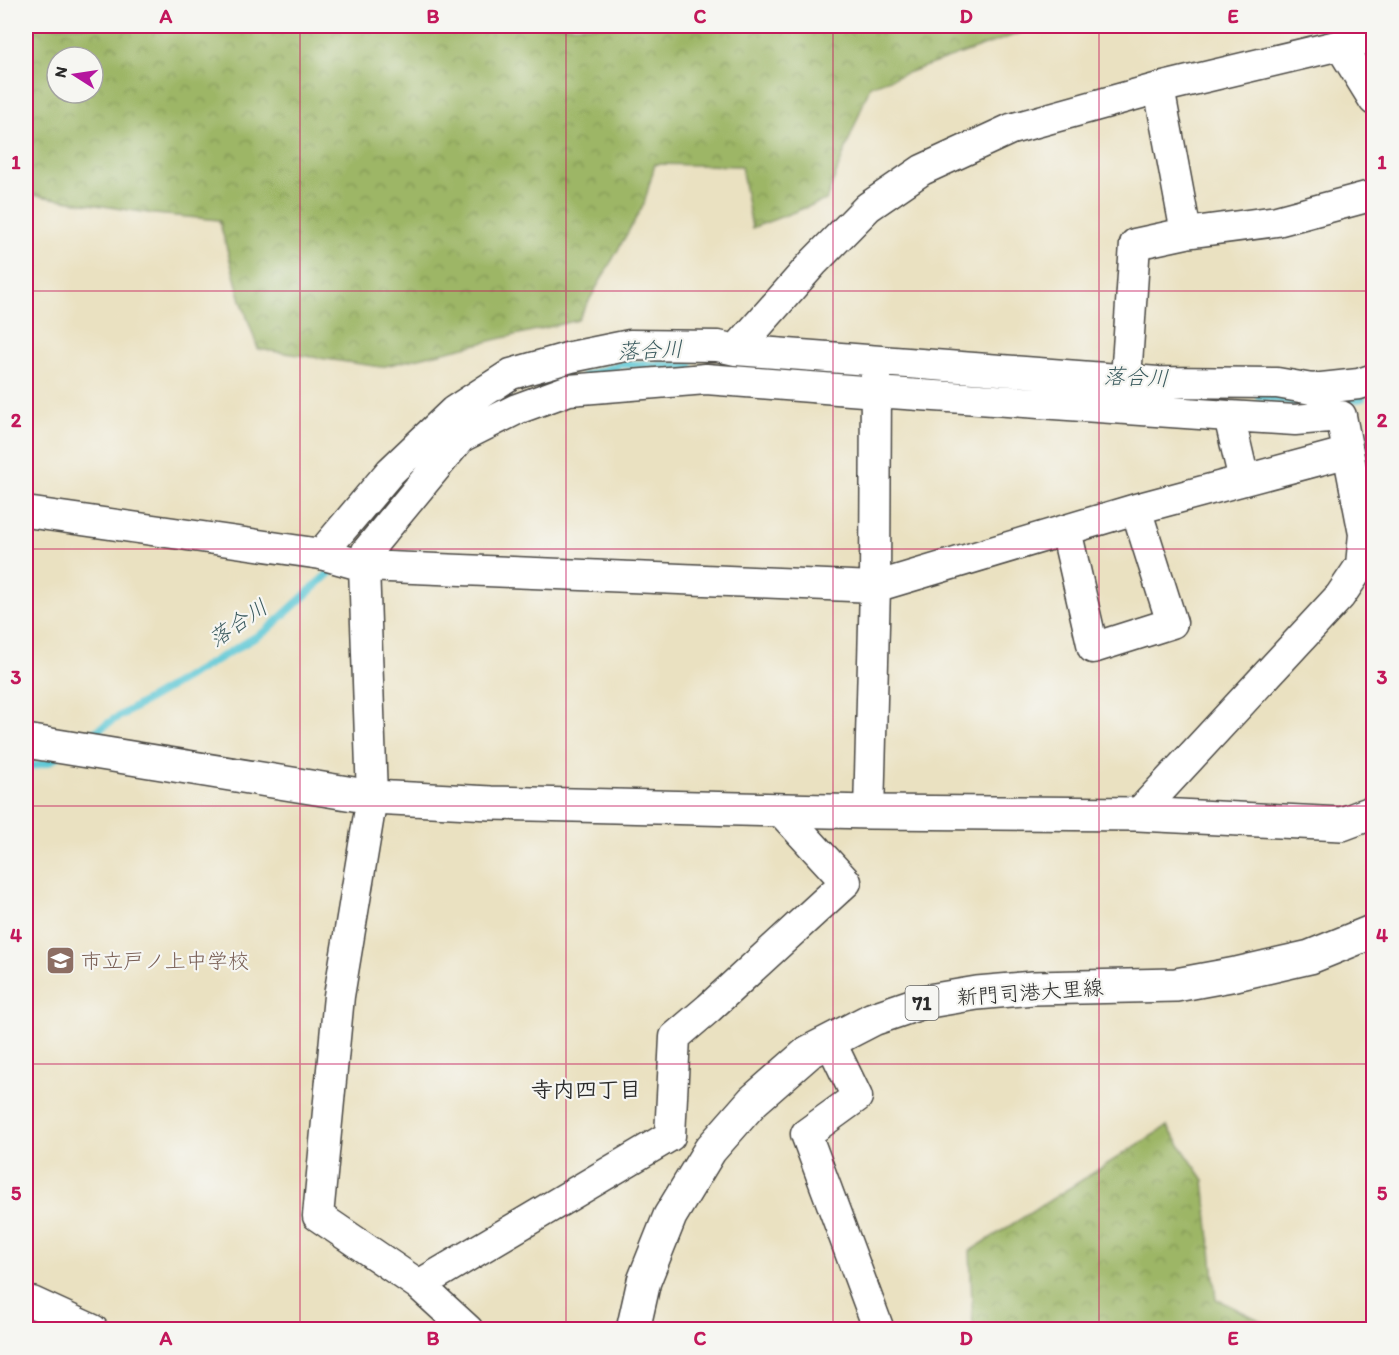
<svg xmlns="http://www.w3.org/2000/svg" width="1399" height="1355" viewBox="0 0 1399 1355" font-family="Itim,'Klee One',sans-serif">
	<defs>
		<pattern id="forest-crowns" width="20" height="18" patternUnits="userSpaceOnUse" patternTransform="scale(1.5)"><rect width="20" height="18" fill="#9db666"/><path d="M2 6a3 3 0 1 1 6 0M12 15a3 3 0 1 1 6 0" fill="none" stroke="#809454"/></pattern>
	</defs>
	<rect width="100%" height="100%" fill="#f6f6f2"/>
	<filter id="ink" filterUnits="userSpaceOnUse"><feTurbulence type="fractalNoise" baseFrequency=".0167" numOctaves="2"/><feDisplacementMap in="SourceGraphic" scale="12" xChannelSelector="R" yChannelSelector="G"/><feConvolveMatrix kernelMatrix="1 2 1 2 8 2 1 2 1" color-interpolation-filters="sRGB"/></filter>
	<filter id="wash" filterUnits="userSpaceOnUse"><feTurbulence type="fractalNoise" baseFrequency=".008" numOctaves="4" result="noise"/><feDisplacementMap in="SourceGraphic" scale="24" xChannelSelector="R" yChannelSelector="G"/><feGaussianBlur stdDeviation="1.35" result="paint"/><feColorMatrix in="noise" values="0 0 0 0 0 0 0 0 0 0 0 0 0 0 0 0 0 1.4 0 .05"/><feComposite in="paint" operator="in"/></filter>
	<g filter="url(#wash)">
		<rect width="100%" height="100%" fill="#eae1c1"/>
		<path fill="url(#forest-crowns)" stroke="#647048" stroke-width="1.5" fill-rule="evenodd" d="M26,26H1040L870,86L826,200L752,228L741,166L655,164L644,204L578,320L381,367L258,349L241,300L219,220L155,214L26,194ZM57,57H93V93H57Z
			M1167,1126L1204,1180L1216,1299L1278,1329H973L970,1251Z"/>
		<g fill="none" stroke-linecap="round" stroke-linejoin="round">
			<path stroke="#5cc7d5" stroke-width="8" d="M584,376L623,364L690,366
				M981,384L1016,386
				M1259,396L1311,406
				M1333,403L1362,398
				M382,510L393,494L406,481
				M81,741L113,720L266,631L339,564
				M26,768L49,762L58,756"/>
		</g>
	</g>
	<g filter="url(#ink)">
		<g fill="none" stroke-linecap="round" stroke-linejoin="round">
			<defs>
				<path id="street" d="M1340,45L1374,100
					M1159,88L1186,233L1277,221L1374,195
					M736,350L813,263L868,207L922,170L1011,129L1159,88L1374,37
					M1126,379L1135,244L1186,233
					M1244,480L1229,416L1295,420L1341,416L1364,534
					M26,512L321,554L364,566L875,587L1136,509L1338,455L1348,451
					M1066,530L1093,648L1172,623L1136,509
					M321,554L390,472L454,411L511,374L571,357L630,345L718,346L736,350L1158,382L1277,383L1312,389L1359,384L1374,379
					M869,812L875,587L876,374
					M1138,814L1340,596L1361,565L1364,534L1374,530
					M830,1041L857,1097L806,1134L879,1330
					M419,1285L670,1136L675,1037L709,1008L846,882L780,810
					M26,1302H32L93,1330
					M468,1330L419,1285L318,1216L339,996L372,797L364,566L367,551L461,437L517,409L569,390L706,379L876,392L1229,416"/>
				<path id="secondary" d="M26,741L372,797L491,803L869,812L1138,814L1342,824L1374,812"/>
				<path id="primary" d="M633,1330L644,1281L670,1216L710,1150L753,1101L809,1052L873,1019L923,1002L977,993L1033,988L1176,985L1236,974L1310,957L1374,931"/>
			</defs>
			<use href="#street" stroke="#484642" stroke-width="33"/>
			<use href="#secondary" stroke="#484642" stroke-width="36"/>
			<use href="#primary" stroke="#484642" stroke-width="36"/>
			<use href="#street" stroke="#fff" stroke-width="30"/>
			<use href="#secondary" stroke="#fff" stroke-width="33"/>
			<use href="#primary" stroke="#fff" stroke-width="33"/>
		</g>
	</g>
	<path fill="none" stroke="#c2185b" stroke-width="1.5" stroke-opacity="0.55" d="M300,26V1330M566,26V1330M833,26V1330M1099,26V1330M26,291H1374M26,549H1374M26,806H1374M26,1064H1374"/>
	<defs>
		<symbol id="school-square" viewBox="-11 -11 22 22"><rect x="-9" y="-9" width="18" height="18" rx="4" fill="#8d6e63" stroke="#f6f6f2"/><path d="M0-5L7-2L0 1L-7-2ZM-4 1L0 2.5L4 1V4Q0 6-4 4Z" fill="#fff"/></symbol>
	</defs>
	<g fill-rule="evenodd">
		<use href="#school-square" x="44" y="944" width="33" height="33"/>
	</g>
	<g text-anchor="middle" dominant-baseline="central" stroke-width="4.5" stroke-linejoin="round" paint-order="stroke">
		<rect fill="#f6f6f2" stroke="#686867" stroke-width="1.5" x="905.5" y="986" width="33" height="34" rx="4.5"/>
		<g font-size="20" font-weight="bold" fill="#2b2b2b">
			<text x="922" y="1003">71</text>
		</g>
		<g font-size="21" fill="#785e54" stroke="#f6f6f2" text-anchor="start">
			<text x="81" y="960">市立戸ノ上中学校</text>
		</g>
		<g font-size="21" fill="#2b2b2b" stroke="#f6f6f2">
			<text transform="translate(1030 992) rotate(-4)">新門司港大里線</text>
		</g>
		<g font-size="22" font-style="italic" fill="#3a5a5e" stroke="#f6f6f2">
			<text transform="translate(650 350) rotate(-2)">落合川</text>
			<text transform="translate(1136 377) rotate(2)">落合川</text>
			<text transform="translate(238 623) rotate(-34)">落合川</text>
		</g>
		<g font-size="22" font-weight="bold" fill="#2b2b2b" stroke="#f6f6f2">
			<text x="586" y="1089">寺内四丁目</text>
		</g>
	</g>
	<rect width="1399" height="1355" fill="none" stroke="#f6f6f2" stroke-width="66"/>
	<g transform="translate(75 75) rotate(282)"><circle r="28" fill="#f6f6f2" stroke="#a5a5a2" stroke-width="1.5"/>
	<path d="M0-4.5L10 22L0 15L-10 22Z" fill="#b5179e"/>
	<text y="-9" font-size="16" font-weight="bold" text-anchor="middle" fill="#2b2b2b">N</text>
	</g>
	<rect x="33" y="33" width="1333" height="1289" fill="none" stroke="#c2185b" stroke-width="2"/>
	<g font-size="20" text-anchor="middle" font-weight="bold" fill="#c2185b">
		<text x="166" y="23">A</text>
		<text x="433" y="23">B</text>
		<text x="700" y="23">C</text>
		<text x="966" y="23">D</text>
		<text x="1233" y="23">E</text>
		<text x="16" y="169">1</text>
		<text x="1382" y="169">1</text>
		<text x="16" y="427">2</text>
		<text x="1382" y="427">2</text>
		<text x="16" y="684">3</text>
		<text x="1382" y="684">3</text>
		<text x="16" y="942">4</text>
		<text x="1382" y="942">4</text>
		<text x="16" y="1200">5</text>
		<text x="1382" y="1200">5</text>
		<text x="166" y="1345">A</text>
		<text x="433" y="1345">B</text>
		<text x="700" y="1345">C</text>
		<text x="966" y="1345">D</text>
		<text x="1233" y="1345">E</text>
	</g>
</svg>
